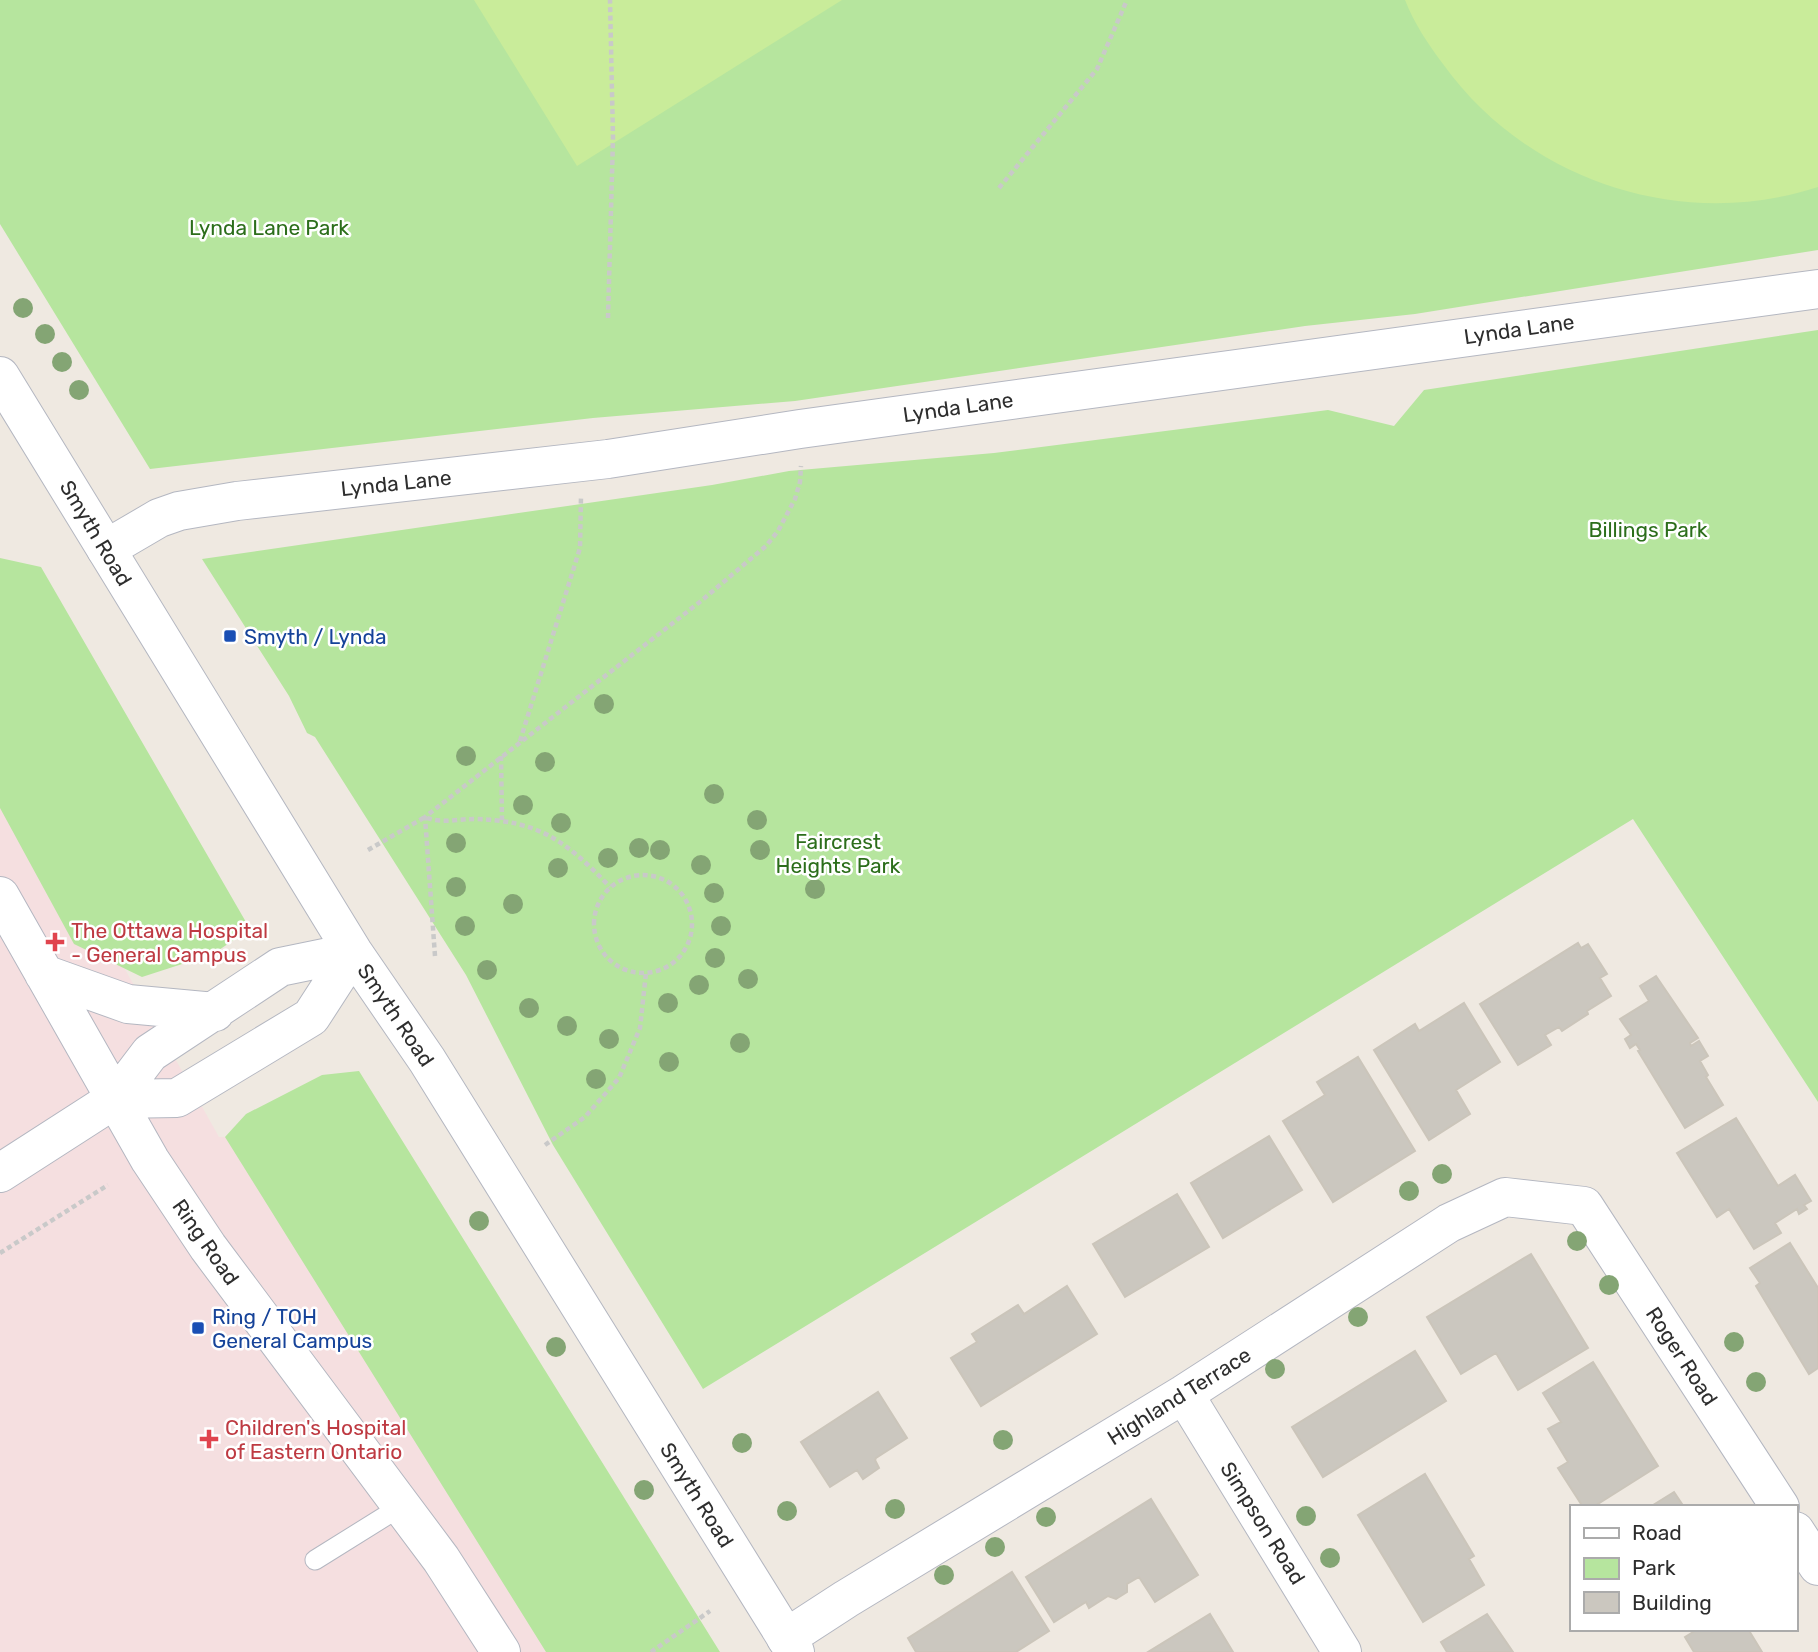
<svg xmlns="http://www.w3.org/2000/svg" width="1818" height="1652" viewBox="0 0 1818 1652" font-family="Rubik,sans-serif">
	<rect width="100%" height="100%" fill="#efe9e1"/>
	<path fill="#f5dfe0" d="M0,746L219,1137H225L553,1652H0Z"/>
	<path fill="#b6e59e" d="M0,0H1818V250L1415,314L1305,326L795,401L593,418L150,469L0,224Z
		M1818,330V1102L1633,819L703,1389L553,1145L466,975L315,737L307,733L289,696L202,559L712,485L789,471L994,453L1328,410L1394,426L1424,390Z
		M0,558L41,567L250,929L213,954L142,977L74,944L0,808Z
		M359,1071L720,1652H546L225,1137L246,1114L322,1075Z"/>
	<path fill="#c9ec9a" d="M474,0H842L577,166Z
		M1405,0H1818V187C1681,232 1527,181 1443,64C1428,44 1414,23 1405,0Z"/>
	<path fill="#cbc7bf" stroke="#cbc5ba" stroke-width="2" d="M1578,943L1581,948L1588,944L1607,974L1600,978L1611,996L1587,1011L1588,1014L1562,1031L1559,1027L1545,1035L1551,1045L1518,1065L1480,1004Z
		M1656,976L1698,1038L1690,1043L1691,1046L1699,1041L1708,1056L1700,1061L1708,1075L1706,1077L1723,1105L1685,1128L1638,1051L1640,1050L1636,1044L1630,1048L1625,1039L1631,1035L1620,1019L1649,1001L1640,986Z
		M1464,1003L1500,1062L1456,1090L1470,1114L1429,1140L1374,1050L1415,1024L1419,1031Z
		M1358,1057L1415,1151L1333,1202L1283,1121L1325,1095L1317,1082Z
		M1736,1118L1778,1186L1795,1175L1811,1201L1804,1205L1807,1209L1799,1214L1797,1209L1775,1223L1781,1233L1754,1249L1729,1209L1717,1217L1677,1153Z
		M1269,1136L1302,1190L1223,1238L1191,1183Z
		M1177,1194L1209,1247L1125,1297L1093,1244Z
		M1790,1243L1818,1288V1368L1809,1374L1756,1286L1760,1283L1750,1268Z
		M1531,1254L1588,1348L1518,1390L1496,1353L1461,1374L1427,1317Z
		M1067,1286L1097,1334L981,1406L951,1358L977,1342L972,1334L1018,1305L1024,1314Z
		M1415,1351L1446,1401L1323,1477L1292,1427Z
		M1593,1362L1658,1466L1593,1507H1583L1558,1468L1568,1462L1548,1429L1561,1422L1543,1393Z
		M878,1392L907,1438L876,1458L875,1460L879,1468L863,1479L857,1470L830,1487L801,1442Z
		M1425,1474L1474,1556L1469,1559L1484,1585L1423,1622L1358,1515Z
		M1674,1492L1684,1507H1650Z
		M1151,1499L1198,1575L1155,1602L1139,1577L1127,1584V1592L1116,1599L1108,1596L1089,1608L1086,1602L1054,1622L1026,1577Z
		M1012,1572L1049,1631L1016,1652H916L908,1638Z
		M1210,1614L1233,1652H1148Z
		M1487,1614L1513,1652H1447L1441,1642Z
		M1698,1629H1748L1762,1652H1694L1685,1637Z"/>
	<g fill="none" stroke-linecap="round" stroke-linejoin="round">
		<defs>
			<path id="lane" d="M315,1560L400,1507"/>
			<path id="street" d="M106,549L159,518L179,511L237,501L608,459L800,429L1818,289
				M0,1173L115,1099
				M1184,1394L1342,1652
				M1795,1531L1818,1566
				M786,1638L846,1599L1184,1394L1449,1223L1505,1197L1584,1206L1780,1507"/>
			<path id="secondary" d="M0,376L353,952L427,1060L795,1652
				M0,896L150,1160L208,1247L441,1559L501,1652
				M44,974L128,1004L215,1012
				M115,1099L177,1098L311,1017L353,952
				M115,1099L150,1053L280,967L353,952"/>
		</defs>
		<use href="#lane" stroke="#b4b7c1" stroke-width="21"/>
		<use href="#street" stroke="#b4b7c1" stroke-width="40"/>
		<use href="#secondary" stroke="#b4b7c1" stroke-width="40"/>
		<path stroke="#c9c9c9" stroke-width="4.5" stroke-dasharray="5 3.5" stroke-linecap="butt" d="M999,188L1097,69L1127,0
			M608,318L613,138L610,0
			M520,741L580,548L581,497
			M501,756L502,820
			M368,850L425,817C440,824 458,819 474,819C539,820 567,842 610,887
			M594 924a49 49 0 1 1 98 0a49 49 0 1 1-98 0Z
			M435,956L425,817L701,601L766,546L778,531L795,499L800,482L801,466
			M545,1145L585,1117L619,1078L640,1028L646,973
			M0,1253L108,1185
			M651,1652L710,1611"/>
		<use href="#lane" stroke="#fff" stroke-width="19"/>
		<use href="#street" stroke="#fff" stroke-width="38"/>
		<use href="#secondary" stroke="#fff" stroke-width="38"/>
	</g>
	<g fill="#84a574">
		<circle cx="23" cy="308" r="10"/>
		<circle cx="45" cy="334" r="10"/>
		<circle cx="62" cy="362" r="10"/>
		<circle cx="79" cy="390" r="10"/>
		<circle cx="604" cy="704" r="10"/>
		<circle cx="466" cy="756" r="10"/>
		<circle cx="545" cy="762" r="10"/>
		<circle cx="714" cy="794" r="10"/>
		<circle cx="523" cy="805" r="10"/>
		<circle cx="757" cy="820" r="10"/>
		<circle cx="561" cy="823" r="10"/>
		<circle cx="456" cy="843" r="10"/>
		<circle cx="639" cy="848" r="10"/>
		<circle cx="660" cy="850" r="10"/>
		<circle cx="760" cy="850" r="10"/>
		<circle cx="608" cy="858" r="10"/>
		<circle cx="701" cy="865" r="10"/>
		<circle cx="558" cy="868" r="10"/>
		<circle cx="456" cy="887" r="10"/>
		<circle cx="815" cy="889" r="10"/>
		<circle cx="714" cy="893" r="10"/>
		<circle cx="513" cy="904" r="10"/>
		<circle cx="465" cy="926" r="10"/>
		<circle cx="721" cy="926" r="10"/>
		<circle cx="715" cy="958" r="10"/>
		<circle cx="487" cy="970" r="10"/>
		<circle cx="748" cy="979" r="10"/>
		<circle cx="699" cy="985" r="10"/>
		<circle cx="668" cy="1003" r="10"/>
		<circle cx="529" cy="1008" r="10"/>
		<circle cx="567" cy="1026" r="10"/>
		<circle cx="609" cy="1039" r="10"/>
		<circle cx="740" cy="1043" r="10"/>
		<circle cx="669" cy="1062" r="10"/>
		<circle cx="596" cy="1079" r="10"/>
		<circle cx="1442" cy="1174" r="10"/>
		<circle cx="1409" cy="1191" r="10"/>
		<circle cx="479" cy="1221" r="10"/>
		<circle cx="1577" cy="1241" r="10"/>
		<circle cx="1609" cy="1285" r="10"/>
		<circle cx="1358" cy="1317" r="10"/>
		<circle cx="1734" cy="1342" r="10"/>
		<circle cx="556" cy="1347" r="10"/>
		<circle cx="1275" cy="1369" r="10"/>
		<circle cx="1756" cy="1382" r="10"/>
		<circle cx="1003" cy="1440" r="10"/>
		<circle cx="742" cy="1443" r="10"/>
		<circle cx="644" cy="1490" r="10"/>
		<circle cx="895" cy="1509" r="10"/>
		<circle cx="787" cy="1511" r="10"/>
		<circle cx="1306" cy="1516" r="10"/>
		<circle cx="1046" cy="1517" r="10"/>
		<circle cx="995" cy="1547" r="10"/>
		<circle cx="1330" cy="1558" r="10"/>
		<circle cx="944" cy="1575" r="10"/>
	</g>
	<g fill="#1a4fb4" stroke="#fff" stroke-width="2.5">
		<rect x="223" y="629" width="14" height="14" rx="3.5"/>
		<rect x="191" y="1321" width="14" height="14" rx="3.5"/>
	</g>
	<g fill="#e0444e" stroke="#fff" stroke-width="2.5">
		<path d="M51.5 931.5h7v7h7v7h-7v7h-7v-7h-7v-7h7z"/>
		<path d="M205.5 1428.5h7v7h7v7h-7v7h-7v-7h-7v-7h7z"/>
	</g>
	<g text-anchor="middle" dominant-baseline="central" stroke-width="5" stroke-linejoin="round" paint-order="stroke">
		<g font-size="21" fill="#2c6e1b" stroke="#fff">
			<text x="269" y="227">Lynda Lane Park</text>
			<text x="1648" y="529">Billings Park</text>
			<text x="838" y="841">Faircrest<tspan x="838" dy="24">Heights Park</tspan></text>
		</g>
		<g font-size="21" fill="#2e2e2e" stroke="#fff">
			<text transform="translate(1519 329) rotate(-8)">Lynda Lane</text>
			<text transform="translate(958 407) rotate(-8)">Lynda Lane</text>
			<text transform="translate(396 483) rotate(-6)">Lynda Lane</text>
			<text transform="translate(96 533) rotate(59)">Smyth Road</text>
			<text transform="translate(396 1015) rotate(56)">Smyth Road</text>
			<text transform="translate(206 1242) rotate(55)">Ring Road</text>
			<text transform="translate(1682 1356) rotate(57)">Roger Road</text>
			<text transform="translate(1179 1396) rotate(-32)">Highland Terrace</text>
			<text transform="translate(697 1495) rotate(58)">Smyth Road</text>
			<text transform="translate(1263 1523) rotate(58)">Simpson Road</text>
		</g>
		<g font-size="21" fill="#164399" stroke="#fff" text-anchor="start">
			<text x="244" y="636">Smyth / Lynda</text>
			<text x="212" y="1316">Ring / TOH<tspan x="212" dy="24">General Campus</tspan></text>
		</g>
		<g font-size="21" fill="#be3a42" stroke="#fff" text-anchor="start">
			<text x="71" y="930">The Ottawa Hospital<tspan x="71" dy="24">- General Campus</tspan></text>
			<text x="225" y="1427">Children's Hospital<tspan x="225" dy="24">of Eastern Ontario</tspan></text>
		</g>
	</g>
	<rect x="1570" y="1505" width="228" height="126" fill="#ffffff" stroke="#ababab" stroke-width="2"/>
	<rect x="1584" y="1528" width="35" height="10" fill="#ffffff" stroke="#ababab" stroke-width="2"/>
	<text x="1632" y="1540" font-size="21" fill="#2e2e2e">Road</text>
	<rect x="1584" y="1558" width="35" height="21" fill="#b6e59e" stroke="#ababab" stroke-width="2"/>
	<text x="1632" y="1575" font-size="21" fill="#2e2e2e">Park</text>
	<rect x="1584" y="1592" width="35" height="21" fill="#cbc7bf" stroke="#ababab" stroke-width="2"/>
	<text x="1632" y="1610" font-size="21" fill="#2e2e2e">Building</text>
</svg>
